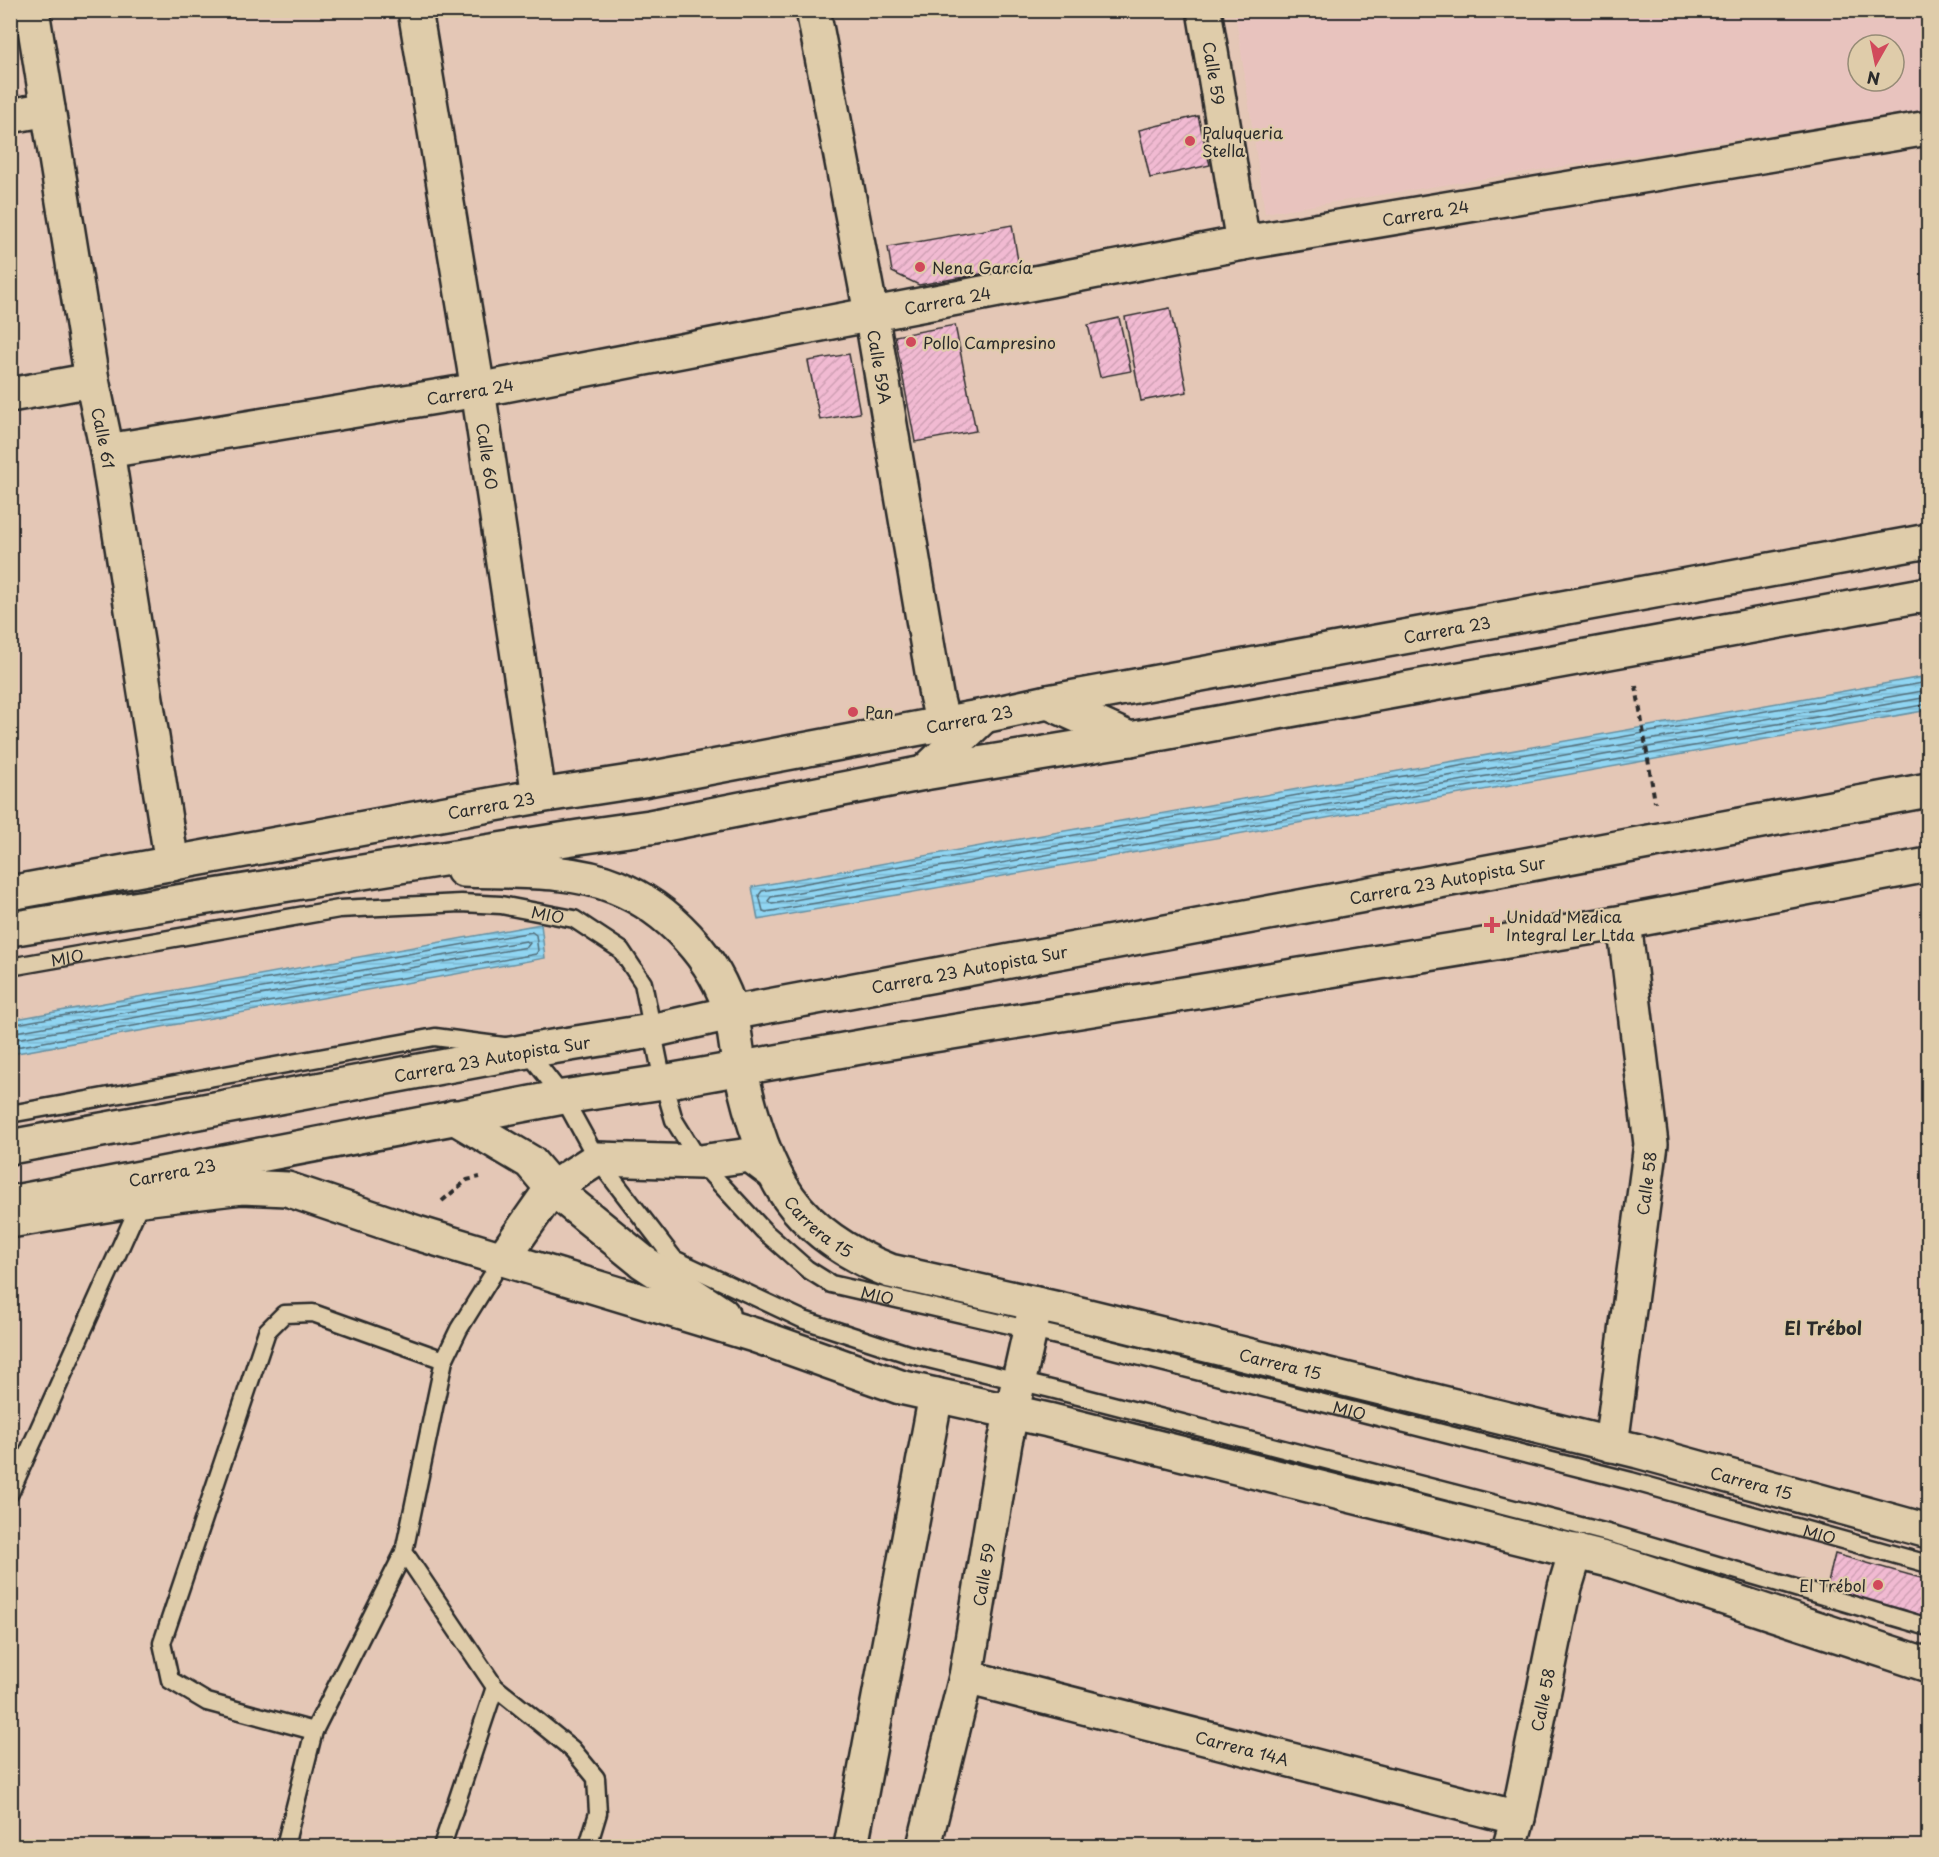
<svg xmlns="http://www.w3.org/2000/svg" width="1939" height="1857" viewBox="0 0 1939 1857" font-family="'Playpen Sans',sans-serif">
	<defs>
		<pattern id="water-rules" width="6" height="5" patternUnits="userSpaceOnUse" patternTransform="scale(1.5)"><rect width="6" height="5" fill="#90d5f2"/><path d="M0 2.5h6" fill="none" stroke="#7cb7d0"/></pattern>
		<pattern id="building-hatch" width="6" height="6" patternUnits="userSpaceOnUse" patternTransform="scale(1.5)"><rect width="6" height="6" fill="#f1bad2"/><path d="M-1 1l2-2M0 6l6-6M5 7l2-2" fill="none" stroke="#cfa0b4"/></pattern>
	</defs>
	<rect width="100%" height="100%" fill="#e4c7b6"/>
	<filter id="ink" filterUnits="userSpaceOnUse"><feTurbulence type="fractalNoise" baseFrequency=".0167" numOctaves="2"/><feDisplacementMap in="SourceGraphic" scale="12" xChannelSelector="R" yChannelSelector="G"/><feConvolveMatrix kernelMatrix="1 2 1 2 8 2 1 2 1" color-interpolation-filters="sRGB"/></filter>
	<g filter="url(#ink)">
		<path fill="#e8c3be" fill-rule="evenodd" d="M1235,11H1928V109L1265,213ZM1858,45H1894V81H1858Z"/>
		<path fill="url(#water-rules)" stroke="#6891a2" stroke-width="1.5" d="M1928,676V710L758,920L752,887Z
			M541,924L545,958L11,1054V1020Z"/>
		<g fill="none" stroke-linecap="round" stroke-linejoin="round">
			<path stroke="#536f7b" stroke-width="1.5" d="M1928,682L762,891L759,895L763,911L766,912L1928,704
				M1928,690L771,897L768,901L772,904L1928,697
				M10,1025L532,932L536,935L538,951L536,954L10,1048
				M10,1033L526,941L530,943L527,947L10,1040"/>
		</g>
		<path fill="url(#building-hatch)" stroke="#2b2b2b" stroke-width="1.5" d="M1198,116L1210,165L1150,178L1139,130Z
			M1012,225L1019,267L919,285L892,272L888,247Z
			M1170,308L1187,392L1141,401L1125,317Z
			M1119,318L1131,371L1100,377L1088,325Z
			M955,325L976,431L915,442L895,336Z
			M849,354L860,413L820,420L808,361Z
			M1835,1554L1928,1580V1618L1826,1590Z"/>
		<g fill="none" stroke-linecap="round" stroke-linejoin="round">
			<defs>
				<g id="service">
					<path id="s1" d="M10,967L339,909L461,903L501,905L574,919L621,950L643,983L663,1082L674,1120L700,1162L764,1231L807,1269L831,1284L1066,1338L1631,1481L1928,1564"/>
					<path d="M10,1114L435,1037L511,1047L527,1051L563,1097L597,1159L674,1259L804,1320L908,1354L1055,1390L1619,1536L1928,1627"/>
					<path d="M503,1258L459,1329L444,1360L404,1552L495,1687L572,1749L596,1778L598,1813L588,1846"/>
					<path d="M10,1493L142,1199"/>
					<path d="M314,1731L207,1702L170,1680L162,1643L267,1331L284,1314L313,1313L444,1360"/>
					<path d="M285,1846L314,1731L404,1552"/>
					<path d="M442,1846L495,1687"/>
				</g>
				<g id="minor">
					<path id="s2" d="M32,10L92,380L107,451L172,864"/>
					<path id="s3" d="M415,10L478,390L539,796"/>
					<path id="s4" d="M813,10L871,313L936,695L943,724"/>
					<path id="s5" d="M1204,10L1243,243"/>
					<path d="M10,116L48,109"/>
					<path d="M10,395L92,380"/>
					<path id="s6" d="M107,451L478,390L1243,243L1928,128"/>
					<path id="s7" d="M1611,1445L1651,1144L1624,922"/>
					<path id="s8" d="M966,1677L1518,1818"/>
					<path id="s9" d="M1510,1846L1518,1818L1565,1587L1576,1551"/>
				</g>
				<g id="tertiary">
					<path id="s10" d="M10,893L539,796L643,780L984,716L1048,702L1928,541"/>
					<path id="s11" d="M10,1203L563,1097L663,1082L866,1046L1624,922L1928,865"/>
					<path d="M851,1846L936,1395"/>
					<path id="s12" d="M924,1846L966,1677L1005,1442L1036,1304"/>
				</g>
				<g id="primary">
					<path d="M1048,702L1130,739"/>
					<path d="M924,773L984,716"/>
					<path id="s13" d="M463,870C511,872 571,868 616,887C668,908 716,958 731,1013C735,1031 736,1049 740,1067C749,1109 764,1163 789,1198C814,1233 850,1255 890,1271L1072,1312L1638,1451L1928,1531"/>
					<path d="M10,929L579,837L650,827L924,773L1130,739L1928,594"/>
					<path d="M454,1117L530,1162L552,1188L643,1262L722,1314"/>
					<path id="s14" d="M10,1147L527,1051L651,1031L731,1013L1928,790"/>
					<path d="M10,1221L142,1199L242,1187L287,1189L417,1233L754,1335L900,1387L1048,1420L1613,1561L1928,1665"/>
					<path d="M503,1258L552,1188L597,1159L700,1162L750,1155L774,1173"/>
				</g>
			</defs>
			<use href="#service" stroke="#2b2b2b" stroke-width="21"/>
			<use href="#minor" stroke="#2b2b2b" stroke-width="38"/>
			<use href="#tertiary" stroke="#2b2b2b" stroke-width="38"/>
			<use href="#primary" stroke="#2b2b2b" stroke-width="38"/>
			<path stroke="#2b2b2b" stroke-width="4" stroke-dasharray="6 4.5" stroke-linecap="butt" d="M1636,686L1655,802
				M442,1201L467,1180L480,1177"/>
			<use href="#service" stroke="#dfccaa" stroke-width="16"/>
			<use href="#minor" stroke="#dfccaa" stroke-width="33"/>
			<use href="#tertiary" stroke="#dfccaa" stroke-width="33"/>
			<use href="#primary" stroke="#dfccaa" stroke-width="33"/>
		</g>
	</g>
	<g fill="#d1495b" stroke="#dfccaa" stroke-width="2">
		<circle cx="1190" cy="141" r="6"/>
		<circle cx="920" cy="267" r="6"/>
		<circle cx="911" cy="342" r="6"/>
		<circle cx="853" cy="712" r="6"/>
		<path d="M1489 916h6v6h6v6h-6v6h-6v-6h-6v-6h6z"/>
		<circle cx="1878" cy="1585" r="6"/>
	</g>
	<g text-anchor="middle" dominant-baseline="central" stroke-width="4.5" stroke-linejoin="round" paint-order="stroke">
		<g font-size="16" fill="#2b2b2b" stroke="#dfccaa">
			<text stroke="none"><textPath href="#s5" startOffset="64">Calle 59</textPath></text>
			<text stroke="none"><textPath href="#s6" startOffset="1340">Carrera 24</textPath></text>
			<text stroke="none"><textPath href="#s6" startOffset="854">Carrera 24</textPath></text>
			<text stroke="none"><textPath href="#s4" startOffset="363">Calle 59A</textPath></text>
			<text stroke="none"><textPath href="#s6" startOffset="368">Carrera 24</textPath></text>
			<text stroke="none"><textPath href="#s2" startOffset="434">Calle 61</textPath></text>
			<text stroke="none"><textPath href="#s3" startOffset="452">Calle 60</textPath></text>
			<text stroke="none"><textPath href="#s10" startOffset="1461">Carrera 23</textPath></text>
			<text stroke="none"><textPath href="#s10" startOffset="975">Carrera 23</textPath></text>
			<text stroke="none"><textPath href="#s10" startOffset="489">Carrera 23</textPath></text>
			<text stroke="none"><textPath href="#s14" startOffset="1462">Carrera 23 Autopista Sur</textPath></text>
			<text stroke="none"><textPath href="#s1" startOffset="544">MIO</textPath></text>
			<text stroke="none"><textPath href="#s1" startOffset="58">MIO</textPath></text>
			<text stroke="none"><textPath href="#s14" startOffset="976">Carrera 23 Autopista Sur</textPath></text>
			<text stroke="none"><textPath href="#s14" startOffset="490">Carrera 23 Autopista Sur</textPath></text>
			<text stroke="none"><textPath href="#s11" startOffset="165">Carrera 23</textPath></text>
			<text stroke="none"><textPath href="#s7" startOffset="264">Calle 58</textPath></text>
			<text stroke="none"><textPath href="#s13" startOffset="568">Carrera 15</textPath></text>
			<text stroke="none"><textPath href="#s1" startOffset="1084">MIO</textPath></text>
			<text stroke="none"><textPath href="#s13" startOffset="1054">Carrera 15</textPath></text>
			<text stroke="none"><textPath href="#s1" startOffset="1570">MIO</textPath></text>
			<text stroke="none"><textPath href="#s13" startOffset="1540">Carrera 15</textPath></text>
			<text stroke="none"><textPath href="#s1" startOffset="2056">MIO</textPath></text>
			<text stroke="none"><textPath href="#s12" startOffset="278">Calle 59</textPath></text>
			<text stroke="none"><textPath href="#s9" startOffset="150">Calle 58</textPath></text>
			<text stroke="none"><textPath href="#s8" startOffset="285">Carrera 14A</textPath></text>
		</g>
		<g font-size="16" fill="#2b2b2b" stroke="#dfccaa" text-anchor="start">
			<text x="1202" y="132">Paluqueria<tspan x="1202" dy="18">Stella</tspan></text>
			<text x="932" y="267">Nena García</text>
			<text x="923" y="342">Pollo Campresino</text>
			<text x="865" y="712">Pan</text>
			<text x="1506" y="916">Unidad Medica<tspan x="1506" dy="18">Integral Ler Ltda</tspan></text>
			<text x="1866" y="1585" text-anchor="end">El Trébol</text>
		</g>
		<g font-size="18" font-weight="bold" fill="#2b2b2b" stroke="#dfccaa">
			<text x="1823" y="1327">El Trébol</text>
		</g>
	</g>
	<rect width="1939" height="1857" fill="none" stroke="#dfccaa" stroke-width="36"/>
	<rect x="18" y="18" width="1903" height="1821" fill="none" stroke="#2b2b2b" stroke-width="2" filter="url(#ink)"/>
	<g transform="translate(1876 63) rotate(189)"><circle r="28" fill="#dfccaa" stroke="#978c77" stroke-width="1.5"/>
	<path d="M0-4.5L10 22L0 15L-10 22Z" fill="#d1495b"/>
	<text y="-9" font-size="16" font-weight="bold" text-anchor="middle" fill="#2b2b2b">N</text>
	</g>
</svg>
